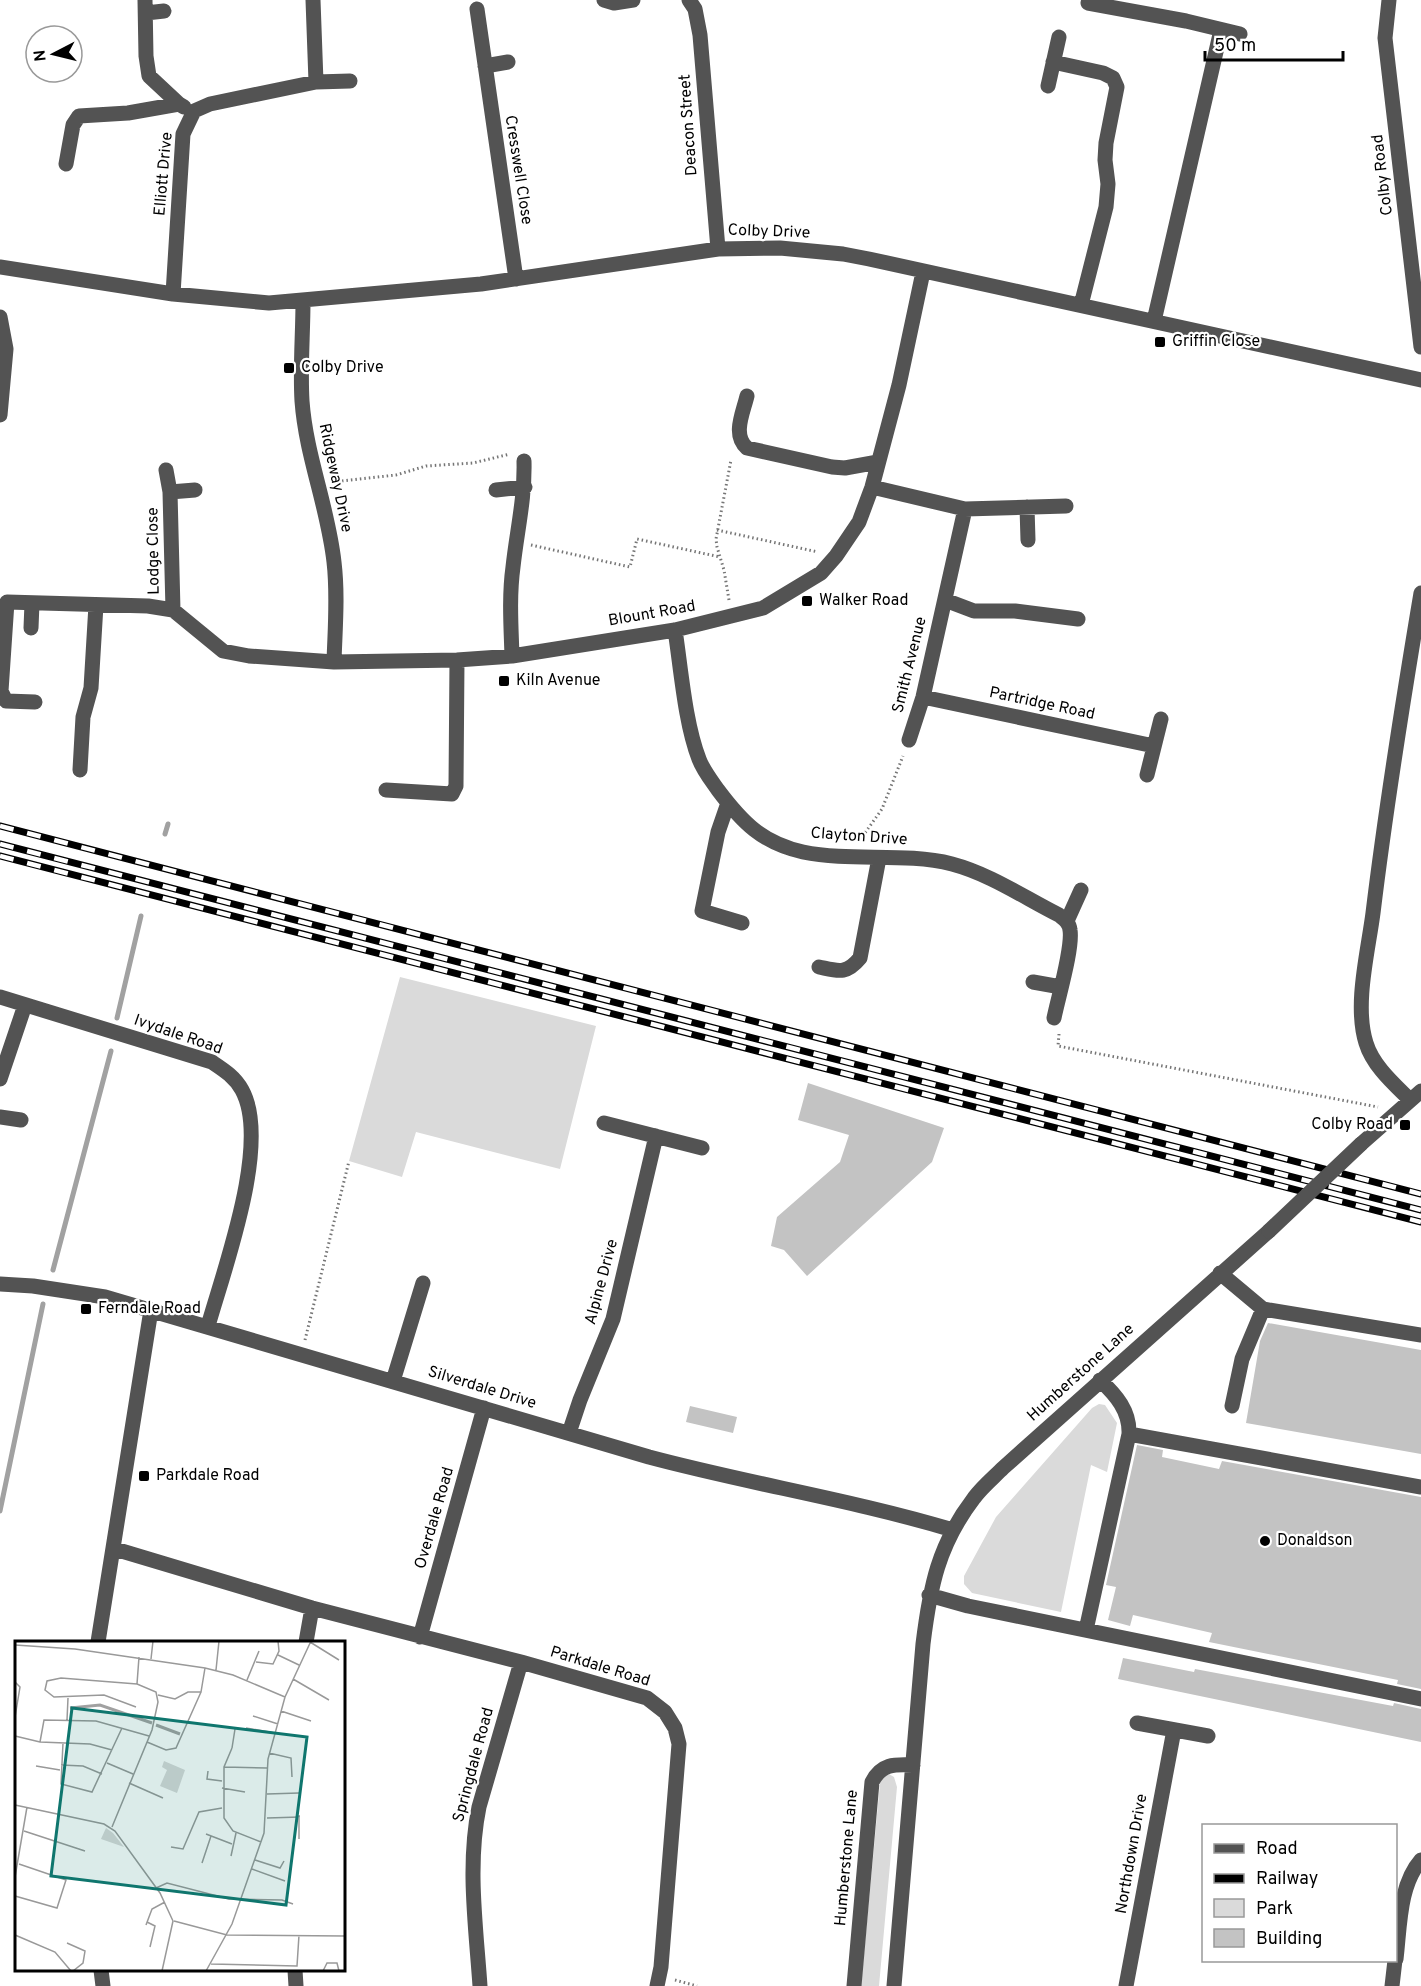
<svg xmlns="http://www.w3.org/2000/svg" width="1421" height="1986" viewBox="0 0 1421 1986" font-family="Overpass,sans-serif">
	<rect width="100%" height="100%" fill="#fff"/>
	<path fill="#dadada" d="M400,977L596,1026L560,1169L416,1132L402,1177L349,1161Z
		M1099,1404L1105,1405L1117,1423L1107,1472L1091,1465L1061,1612L972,1593L964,1584V1576L996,1517L1092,1408Z
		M889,1774L894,1777L897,1787L879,1986H861L880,1783L882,1778Z"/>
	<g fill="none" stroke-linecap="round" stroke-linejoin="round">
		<path stroke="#a1a1a1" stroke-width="5" d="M165,834L168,824
			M117,1018L141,916
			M53,1270L111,1051
			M0,1511L43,1304"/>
	</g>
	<path fill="#c3c3c3" d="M808,1083L944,1128L932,1162L807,1276L784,1250L771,1246L777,1217L840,1162L849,1135L798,1120Z
		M1268,1323L1421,1350V1454L1246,1423L1260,1341Z
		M690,1406L737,1417L733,1433L686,1422Z
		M1137,1445L1163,1450L1162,1457L1219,1469L1222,1461L1421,1497V1689L1397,1684L1398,1680L1209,1642L1212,1633L1133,1615L1130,1626L1108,1620L1116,1587L1106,1585Z
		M1123,1658L1194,1672L1195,1669L1393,1706L1394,1703L1421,1709V1742L1118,1679Z"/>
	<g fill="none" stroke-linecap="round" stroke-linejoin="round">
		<path stroke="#757575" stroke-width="3" stroke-dasharray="1.5 3" stroke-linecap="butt" d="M333,482L396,475L426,466L473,463L510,454
			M717,530L818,552
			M531,545L630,567L637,539L720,557
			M729,600L724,570L717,547L716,539L731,460
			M860,840L882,809L903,756
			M1059,1034L1058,1046L1378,1107
			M305,1340L349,1161
			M675,1980L697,1986"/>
		<path stroke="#535353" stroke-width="15" d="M145,0L146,56L149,76L179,104L184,107
			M313,0L316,82
			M604,0L614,3L633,0
			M689,0L695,9L700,35L718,249
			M1389,0L1385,38L1421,347
			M1088,3L1186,21L1240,34
			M477,9L516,279
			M146,13L164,11
			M1053,62L1103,73L1113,78L1117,87L1106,143L1105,160L1108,184L1106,207L1081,305
			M485,66L508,62
			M1048,86L1059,37
			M66,164L73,125L79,116L128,113L179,104
			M0,267L173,294L269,303L481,284L718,249L780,248L843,254L869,259L1421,380
			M173,294L183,134L194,111L210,104L316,82L350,81
			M303,301C303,334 300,368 302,401C306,456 328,507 334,562C338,595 335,629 334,662
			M0,317L6,349L0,415
			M1154,321L1221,30
			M747,396C743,413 732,435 747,448L832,467L845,468L878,462
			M166,470L170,492L173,610
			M872,487L965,509L1066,506
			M496,490L525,487
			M170,492L195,490
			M1027,507L1028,540
			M945,600L974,611H1015L1078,619
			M31,628L32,603
			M675,630C681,669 685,723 699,759C703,770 711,780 718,790C742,822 762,843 803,852C852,862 904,852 952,864C990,874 1025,898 1059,915C1064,919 1069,922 1070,930C1073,948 1058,998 1054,1018
			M512,656C511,626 509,596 513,567C517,530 525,499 524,461
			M923,697L1154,746
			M35,702L6,701L1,691L7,602L148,606L173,610L223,651L249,656L334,662L457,660L512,656L675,630L763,608L821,573L836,556L859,522L872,487L899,385L923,272
			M909,740L923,697L965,509
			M80,770L83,717L91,688L96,605
			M1147,775L1161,719
			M386,790L452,794L456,786L457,660
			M728,803L718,832L702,911L742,923
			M1067,921L1081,890
			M819,967C838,971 846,975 860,958L879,858
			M1033,982L1061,987
			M0,997L212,1062C224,1070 235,1077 242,1090C271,1143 224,1269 208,1326
			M0,1079L25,1005
			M1410,1100C1394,1084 1373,1066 1366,1043C1354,1005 1368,952 1373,913C1386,806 1403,700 1421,593
			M0,1117L21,1120
			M604,1123L702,1148
			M1361,1144L1421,1091
			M1220,1273L1263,1309L1421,1335
			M0,1284L33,1286L105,1297L649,1457C750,1484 853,1500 953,1530
			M393,1381L423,1283
			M1232,1406L1242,1359L1263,1309
			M569,1433L580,1400L613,1319L656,1136
			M1129,1434L1421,1487
			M115,1549L312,1608L521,1662L647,1698L665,1712L675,1728L679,1744L661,1967L657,1986
			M929,1595L968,1606L1421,1699
			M1086,1630L1129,1434C1130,1411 1116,1395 1100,1380
			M420,1637L484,1408
			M98,1642L151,1310
			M306,1642L312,1608
			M1137,1723L1208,1736
			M1396,1959C1400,1926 1399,1885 1421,1860
			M101,1970L103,1986
			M295,1970L296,1986
			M480,1986C476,1927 467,1865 479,1807L521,1662
			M854,1986L872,1782C881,1764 894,1764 913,1765
			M894,1986L923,1644C930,1587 938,1545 974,1498C982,1487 993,1478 1003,1468L1269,1231
			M1126,1986L1174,1730
			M1392,1986L1395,1960"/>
		<defs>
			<path id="rail" d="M0,826L1421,1194
				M0,844L1421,1210
				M0,856L1421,1222"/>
		</defs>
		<use href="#rail" stroke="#000" stroke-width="7"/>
		<use href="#rail" stroke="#fff" stroke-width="4.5" stroke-dasharray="14" stroke-linecap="butt"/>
		<path stroke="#535353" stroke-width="15" d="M1269,1231L1361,1144"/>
	</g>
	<g fill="#000" stroke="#fff" stroke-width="2">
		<rect x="1154" y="336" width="12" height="12" rx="3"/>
		<rect x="283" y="362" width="12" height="12" rx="3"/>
		<rect x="801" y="595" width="12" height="12" rx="3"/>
		<rect x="498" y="675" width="12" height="12" rx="3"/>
		<rect x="1399" y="1119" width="12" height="12" rx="3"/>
		<rect x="80" y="1303" width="12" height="12" rx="3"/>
		<rect x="138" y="1470" width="12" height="12" rx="3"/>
		<circle cx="1265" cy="1541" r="6"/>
	</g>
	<g text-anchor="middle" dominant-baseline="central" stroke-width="4.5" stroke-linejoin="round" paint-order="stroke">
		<g font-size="16" fill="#000" stroke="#fff">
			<text transform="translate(689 125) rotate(-94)">Deacon Street</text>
			<text transform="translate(518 170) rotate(81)">Cresswell Close</text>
			<text transform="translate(164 174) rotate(-85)">Elliott Drive</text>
			<text transform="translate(1383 175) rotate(-97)">Colby Road</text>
			<text transform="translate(769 232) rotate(2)">Colby Drive</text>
			<text transform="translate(335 478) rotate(78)">Ridgeway Drive</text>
			<text transform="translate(154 551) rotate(-91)">Lodge Close</text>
			<text transform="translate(652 614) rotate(-10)">Blount Road</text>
			<text transform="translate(910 665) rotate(-76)">Smith Avenue</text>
			<text transform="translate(1042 704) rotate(12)">Partridge Road</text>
			<text transform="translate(859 837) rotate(4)">Clayton Drive</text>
			<text transform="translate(178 1035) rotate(19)">Ivydale Road</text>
			<text transform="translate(602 1282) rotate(-75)">Alpine Drive</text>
			<text transform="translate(1081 1373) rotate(-42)">Humberstone Lane</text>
			<text transform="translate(482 1388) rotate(17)">Silverdale Drive</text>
			<text transform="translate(435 1518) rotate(-74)">Overdale Road</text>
			<text transform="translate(600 1667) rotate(17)">Parkdale Road</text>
			<text transform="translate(474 1765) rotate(-75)">Springdale Road</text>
			<text transform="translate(1132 1854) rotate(-80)">Northdown Drive</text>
			<text transform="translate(847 1858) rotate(-85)">Humberstone Lane</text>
		</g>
		<g font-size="16" fill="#000" stroke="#fff" text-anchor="start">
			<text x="1172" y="342">Griffin Close</text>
			<text x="301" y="368">Colby Drive</text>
			<text x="819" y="601">Walker Road</text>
			<text x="516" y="681">Kiln Avenue</text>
			<text x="1393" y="1125" text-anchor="end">Colby Road</text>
			<text x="98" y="1309">Ferndale Road</text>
			<text x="156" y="1476">Parkdale Road</text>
			<text x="1277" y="1541">Donaldson</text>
		</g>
	</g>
	<g transform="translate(15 1641)">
		<rect width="330" height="330" fill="#fff"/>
		<path d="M149,120L170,129L162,152L145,145L152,129L147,126ZM91,187L98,192L109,206L86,198Z" fill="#dadada"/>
		<path fill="none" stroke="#a1a1a1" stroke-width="3" d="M55,67L85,64L137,82M141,84L165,93"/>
		<path fill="none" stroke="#999" stroke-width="1.5" d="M295,1L324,19M0,4L60,8L190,27L218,34L270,56M263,14L284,24M136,18L138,0M241,21L258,23L264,10L263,0M201,29L204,0M278,38L314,59M232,39L244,10M0,41L5,46L0,76M143,54L160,58L173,51H186L190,27M121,66L89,54L39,56L30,49L32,40L46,37L122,43M266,70L296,80M238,75L263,83M52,79L53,57M231,87L260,92M0,95L25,101L75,103L97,109M25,101L29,79L81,80L134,95M132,101L151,109L161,107L186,51M48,102L46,143L77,151L107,87M217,107L209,126V177L218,190L246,201M217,107L220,88M254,112L276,117L277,136M92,122L118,133M46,124L68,125L87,133M21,125L45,129M209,126L252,127M193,130L192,138L207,140M114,142L148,157M207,147L230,151M252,153L284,152M0,164L89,183L100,190L145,252L158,280L147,330M252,177L285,176M97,186L137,89L143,61L141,51L122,43L124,16M9,190L70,210M191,193L217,203M284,198V174M156,206L168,208L184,171L207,167M216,215L221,192M240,219L265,227L269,220M187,222L196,195M237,228L270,240M0,236L12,166M141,247L152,242L214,258L267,259L278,263M0,255L42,267L51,239L4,223M159,280L212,294L330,295M132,281L140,285L135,306M131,284L137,268L150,261M0,294L40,311L56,330M52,302L70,310L68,322L58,330M196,323L282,325L284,294M191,330L217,283L249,192L253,118L270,56L296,0M308,330L312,322H322L324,330"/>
		<path fill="#0f766e" fill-opacity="0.15" stroke="#0f766e" stroke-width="3" d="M57,67L292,96L271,264L36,235Z"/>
		<rect width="330" height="330" fill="none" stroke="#000" stroke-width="3"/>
	</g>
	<rect x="1202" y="1824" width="195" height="138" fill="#ffffff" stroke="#999999" stroke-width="1.5"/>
	<rect x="1214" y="1844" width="30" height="9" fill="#535353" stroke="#999999" stroke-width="1.5"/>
	<text x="1256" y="1854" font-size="18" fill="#000000">Road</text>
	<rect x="1214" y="1874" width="30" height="9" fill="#000000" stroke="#999999" stroke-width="1.5"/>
	<text x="1256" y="1884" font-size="18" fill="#000000">Railway</text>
	<rect x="1214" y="1899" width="30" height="18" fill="#dadada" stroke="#999999" stroke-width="1.5"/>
	<text x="1256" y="1914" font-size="18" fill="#000000">Park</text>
	<rect x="1214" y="1929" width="30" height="18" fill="#c3c3c3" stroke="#999999" stroke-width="1.5"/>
	<text x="1256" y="1944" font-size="18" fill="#000000">Building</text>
	<g transform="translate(54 54) rotate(263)"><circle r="28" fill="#ffffff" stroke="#999999" stroke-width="1.5"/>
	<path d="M0-4.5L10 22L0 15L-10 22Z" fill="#000000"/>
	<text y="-9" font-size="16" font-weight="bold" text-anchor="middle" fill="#000000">N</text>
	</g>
	<path d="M1205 51v9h138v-9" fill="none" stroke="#000000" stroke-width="3"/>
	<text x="1214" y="51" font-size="18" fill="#000000" stroke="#ffffff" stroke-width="4.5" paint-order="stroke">50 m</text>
</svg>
